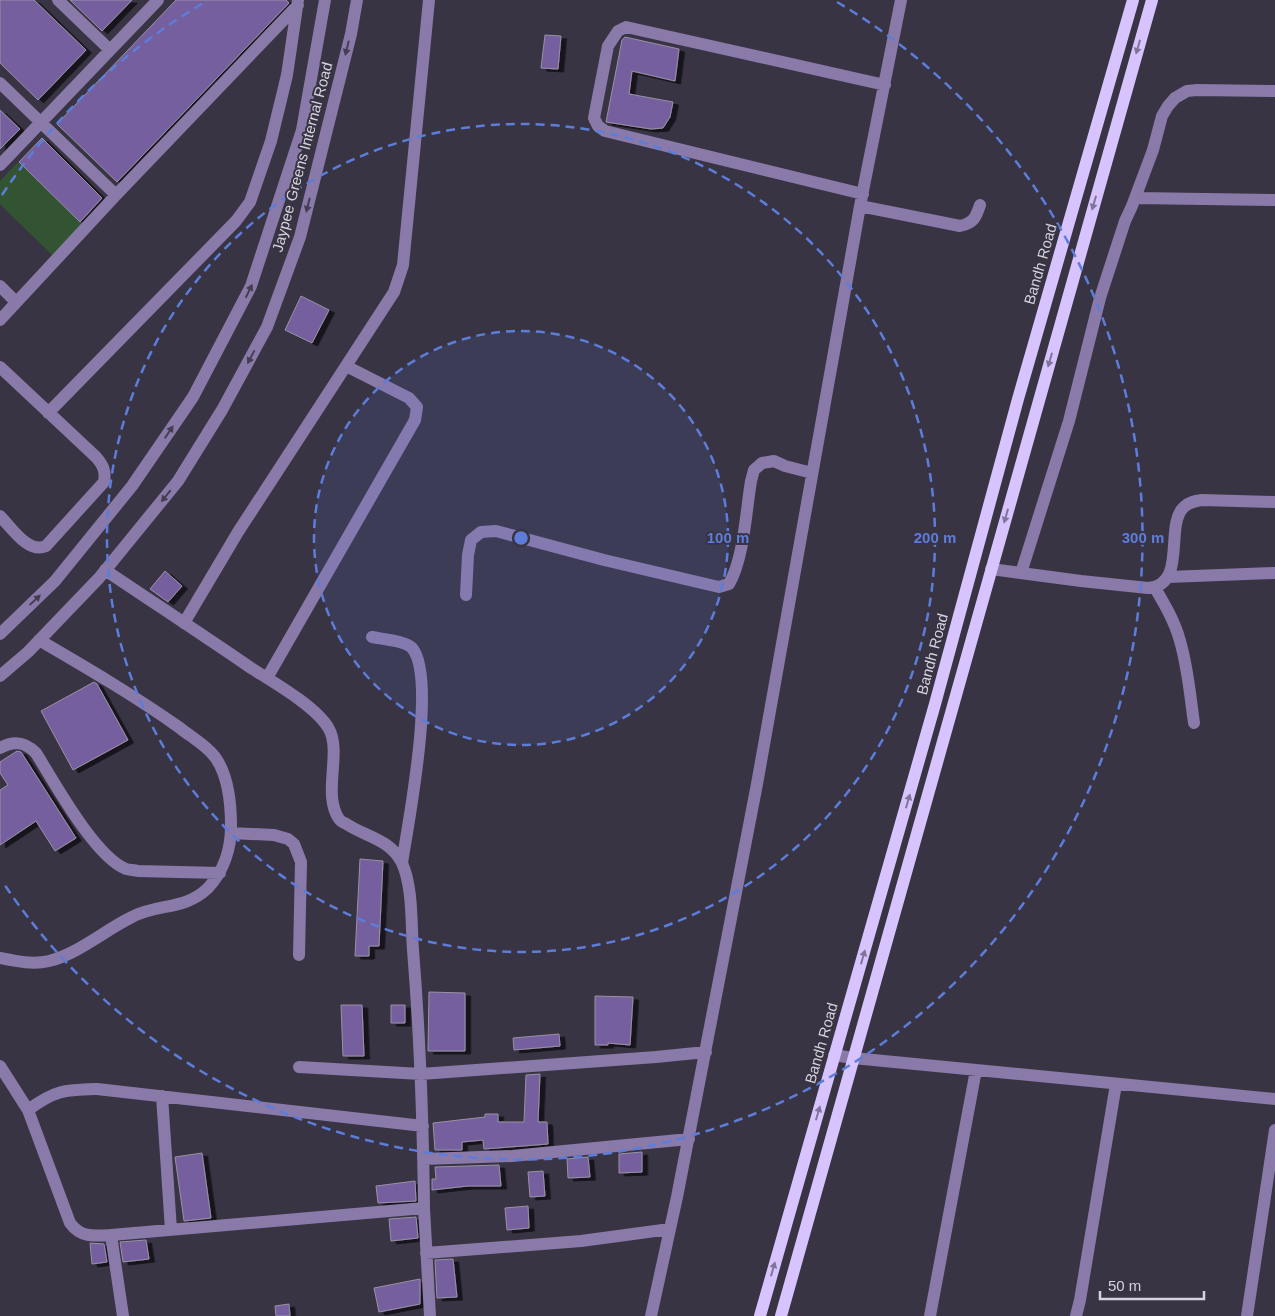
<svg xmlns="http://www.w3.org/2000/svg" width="1275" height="1316" viewBox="0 0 1275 1316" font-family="Arial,sans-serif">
	<defs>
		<filter id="shadow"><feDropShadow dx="5.5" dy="3" stdDeviation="0" flood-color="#0009"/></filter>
	</defs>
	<rect width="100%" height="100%" fill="#393444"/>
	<path fill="#335432" d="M18,162L82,224L52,255L0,204V181Z"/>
	<path fill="#755e9e" stroke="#9892a5" filter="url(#shadow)" d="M0,0H34L86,50L38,100L0,63Z
		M70,0H132L102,31Z
		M176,0H286L289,3L117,182L57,124Z
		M545,35L561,36L558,69L541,68Z
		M625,37L679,49L675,81L632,71L629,94L673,102L670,117L663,128L651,129L606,122L622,40Z
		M0,110L20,129L0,149Z
		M42,138L102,198L80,222L19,162Z
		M301,296L329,310L312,343L285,330Z
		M165,571L182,586L168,602L150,589Z
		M94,682L97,684L128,740L73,770L41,711Z
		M17,751L21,752L76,838L55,851L36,821L0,845V790L8,785L0,773V762Z
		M360,859L383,861L379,946H369V956H355Z
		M429,992L465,993V1051H428Z
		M595,996L633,997L630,1045L608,1043V1045H595Z
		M341,1005H362L364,1056H343Z
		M391,1005H405V1023H391Z
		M559,1034L560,1046L514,1050L513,1038Z
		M540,1074L538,1122H547L548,1144L484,1149L483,1140L462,1142V1150H435L433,1123L485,1117V1114H498V1122H524L526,1075Z
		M642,1152V1172L619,1173V1154Z
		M202,1153L211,1218L184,1221L175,1157Z
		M588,1157L590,1177L568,1178L567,1159Z
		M499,1165L501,1186H468L432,1190V1179H436L435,1167Z
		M543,1171L545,1196L530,1197L528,1172Z
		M415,1181L416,1201L378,1203L376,1186Z
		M528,1206L529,1228L507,1230L505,1208Z
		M416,1217L418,1238L391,1241L389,1219Z
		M146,1240L149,1259L123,1262L120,1242Z
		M90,1243L104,1244L107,1262L92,1264Z
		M453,1259L457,1297L437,1298L435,1260Z
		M420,1279V1304L379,1312L374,1288Z
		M289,1304L290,1316H276L275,1306Z"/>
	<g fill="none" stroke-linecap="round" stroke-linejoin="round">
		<path stroke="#8a7aa9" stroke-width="12" d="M58,0L110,50
			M0,83L116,195
			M0,165L158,0
			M863,194L605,131L598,126L594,118L608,46L618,31L626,27L885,85
			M1136,198L1275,200
			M860,206L960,226C974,223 976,217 980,205
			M0,286L16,302
			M0,320L116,195L298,5
			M0,367L96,457C103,465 106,471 104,482L46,546C28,554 11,527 0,516
			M48,413L236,221L250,202L271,141L287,75L298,0
			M991,569L1081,581L1148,588C1188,585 1164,525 1184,507C1189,502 1195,501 1202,500L1275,502
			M105,570C154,603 203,635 251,668C273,682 317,707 329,729C342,753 322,794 339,819C341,822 345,823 348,825C367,837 391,840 402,863C413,887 411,924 413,950C420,1036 423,1122 424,1208
			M1021,573L1069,421L1100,298L1125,221L1132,206L1153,150L1162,116L1168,106L1175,98L1187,91L1197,90L1275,91
			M1168,577L1274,573
			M1155,588C1165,605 1175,622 1180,641C1188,668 1190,695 1194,723
			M466,595L468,555L471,540L481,532L496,531L604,560L706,584L719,587L729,584C744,558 746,511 751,481L754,470L762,463L774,461L785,466L812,473
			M184,623L238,532L394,292L403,265L429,0
			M0,634L55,581L132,486L193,397L251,286L302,130L325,0
			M372,637C382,639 406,641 412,648C437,677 408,824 402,863
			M0,676L28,652L99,578L178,481L222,410L267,327L300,237L351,34L357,0
			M267,678L415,420L417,407L409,398L346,366
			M0,748C14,740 25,742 36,753C54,782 95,857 126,869C130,870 134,870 138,871L220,873
			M231,833L274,835L288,839L294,844L301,862L299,955
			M0,958C15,961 33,965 49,961C78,954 105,930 132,917C158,903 184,911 208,888C224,871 231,848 231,826C231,803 228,775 215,757C206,745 191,737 180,728C135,696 87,668 39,640
			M834,1055L853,1058L1275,1099
			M0,1066L28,1110L70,1223C81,1238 94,1236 111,1235L424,1208L430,1316
			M299,1067L421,1074L656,1057L706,1052
			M162,1096L171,1230
			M28,1110C55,1090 64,1090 97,1089L423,1126
			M423,1159L512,1156L689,1139
			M111,1235L123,1316
			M426,1253L581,1241L670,1229
			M651,1316L677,1197L757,784L860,206L901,0
			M930,1316L976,1070
			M1076,1316L1080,1300L1116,1084
			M1247,1316L1275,1130"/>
		<path stroke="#d7c4fe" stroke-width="12" d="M760,1316L935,704L1018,399L1133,0
			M781,1316L1152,0"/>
	</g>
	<defs><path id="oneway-solid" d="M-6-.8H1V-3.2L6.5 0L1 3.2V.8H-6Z" transform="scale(1.25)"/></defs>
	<g fill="#807598">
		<use href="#oneway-solid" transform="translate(1138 47) rotate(106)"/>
		<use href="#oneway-solid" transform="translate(1094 203) rotate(106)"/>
		<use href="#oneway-solid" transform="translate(1050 360) rotate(106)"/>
		<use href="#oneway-solid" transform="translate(1006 516) rotate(106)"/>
		<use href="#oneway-solid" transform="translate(908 801) rotate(-74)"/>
		<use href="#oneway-solid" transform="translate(863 957) rotate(-74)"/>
		<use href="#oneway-solid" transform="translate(818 1113) rotate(-74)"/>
		<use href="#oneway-solid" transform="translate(773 1269) rotate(-74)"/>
	</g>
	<g fill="#453e53">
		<use href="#oneway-solid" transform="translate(347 48) rotate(104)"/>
		<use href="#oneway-solid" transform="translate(308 205) rotate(104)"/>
		<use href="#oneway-solid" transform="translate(249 291) rotate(-64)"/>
		<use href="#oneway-solid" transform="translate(251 357) rotate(118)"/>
		<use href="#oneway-solid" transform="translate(169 432) rotate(-56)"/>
		<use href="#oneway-solid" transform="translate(166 496) rotate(129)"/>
		<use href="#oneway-solid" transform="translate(35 600) rotate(-43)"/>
	</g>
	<circle cx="521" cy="538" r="207" fill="#5d7dda" fill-opacity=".12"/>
	<g fill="none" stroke="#5d7dda" stroke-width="2.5" stroke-dasharray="9 6">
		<circle cx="521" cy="538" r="207"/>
		<circle cx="521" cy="538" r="414"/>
		<path d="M2 195A622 622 0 0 1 205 2M837 2A622 622 0 1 1 2 881"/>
	</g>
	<g text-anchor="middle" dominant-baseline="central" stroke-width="4" stroke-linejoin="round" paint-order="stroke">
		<g font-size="15" fill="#d5d3dd" stroke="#393444">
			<text transform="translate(302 157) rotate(-75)">Jaypee Greens Internal Road</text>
			<text transform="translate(1040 264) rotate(-74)">Bandh Road</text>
			<text transform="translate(932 654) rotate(-75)">Bandh Road</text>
			<text transform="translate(821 1043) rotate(-74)">Bandh Road</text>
		</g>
	</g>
	<circle cx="521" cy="538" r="8" fill="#5d7dda" stroke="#393444" stroke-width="2.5"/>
	<g font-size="15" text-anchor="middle" font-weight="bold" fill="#5d7dda" stroke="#393444" stroke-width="4" stroke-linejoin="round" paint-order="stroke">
		<text x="728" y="543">100 m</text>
		<text x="935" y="543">200 m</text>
		<text x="1143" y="543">300 m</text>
	</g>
	<path d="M1100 1291v8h104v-8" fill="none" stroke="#d5d3dd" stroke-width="2.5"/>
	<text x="1108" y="1291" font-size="15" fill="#d5d3dd" stroke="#393444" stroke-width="4" paint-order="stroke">50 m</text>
</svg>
